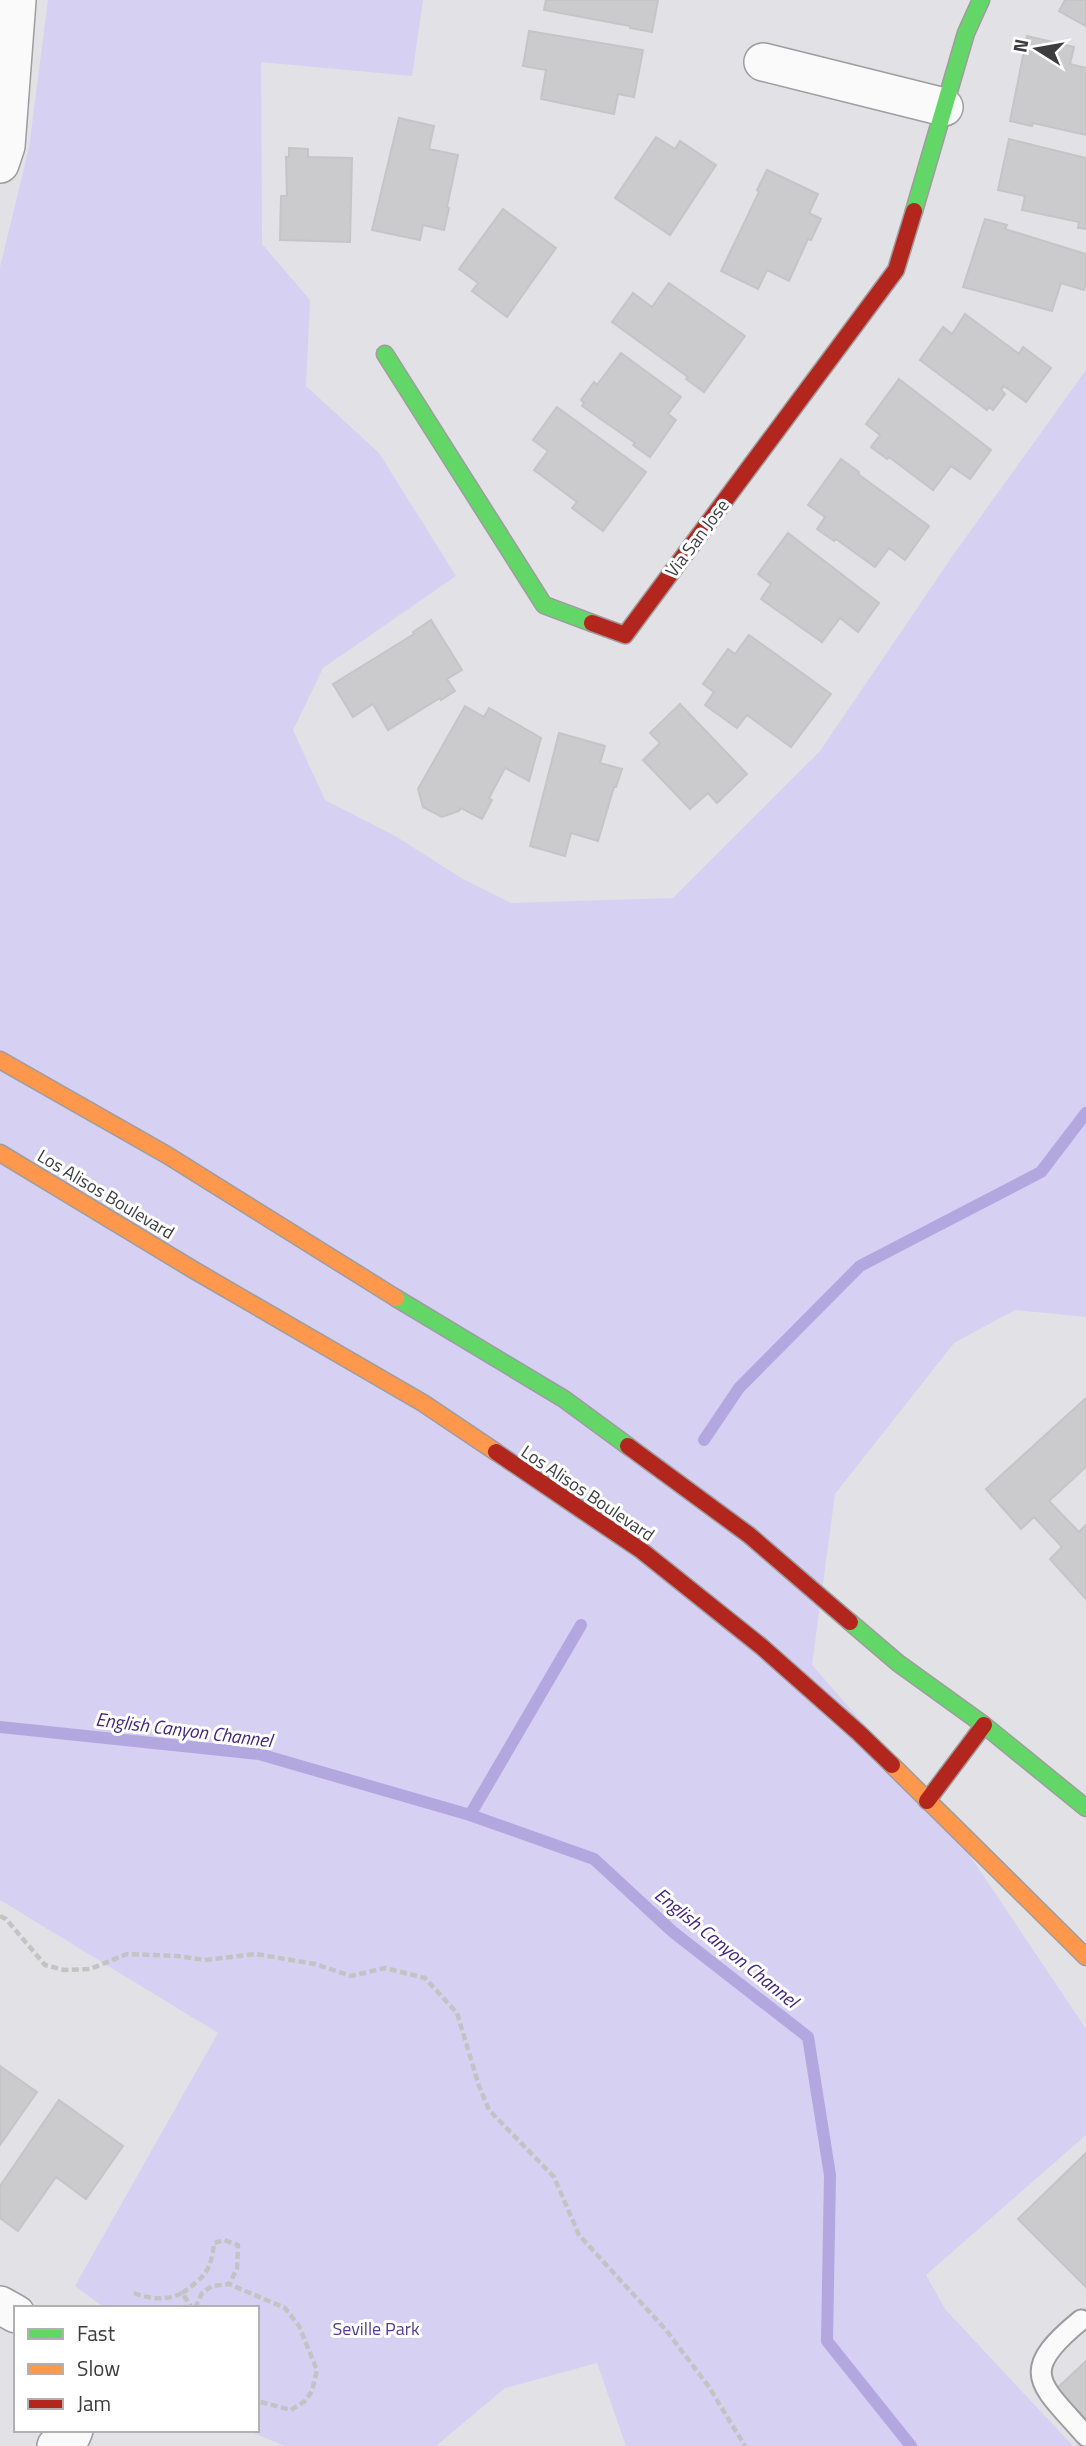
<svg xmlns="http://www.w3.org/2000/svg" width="1086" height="2446" viewBox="0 0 1086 2446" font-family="'Titillium Web',sans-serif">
	<rect width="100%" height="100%" fill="#e2e1e5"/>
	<path fill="#d6d0f3" d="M48,0H423L412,76L261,62L262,244L310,300L306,386L379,453L456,576L323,668L293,730L325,800L397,837L461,878L511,903L673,898L820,751L956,551L1086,370V1317L1015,1310L954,1343L835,1494L812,1665L942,1814L1086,2029V2135L926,2275L945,2309L1073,2446H626L597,2363L505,2388L436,2446H285L246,2430H257V2308H105L75,2286L218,2033L0,1900V267L29,148Z"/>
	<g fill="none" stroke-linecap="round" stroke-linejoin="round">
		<path stroke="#b3a7e0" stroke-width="12" d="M704,1440L739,1388L860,1266L1041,1172L1086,1113
			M0,1727L259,1754L470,1815L594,1859L673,1932L808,2037L830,2175L827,2341L911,2446
			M470,1815L581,1625"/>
	</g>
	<path fill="#cbcacd" stroke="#c5c4c7" stroke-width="2" d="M546,0H658L652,32L630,28V26L544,10Z
		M1065,0H1086V26L1059,11Z
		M529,31L643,50L634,97L618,94L614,114L541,99L546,70L523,66Z
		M1027,36L1074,47L1070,64L1086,68V135L1033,123L1032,126L1010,121Z
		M399,118L434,126L429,149L458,155L447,207L449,208L444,230L423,225L420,240L372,230Z
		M656,137L675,149L680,141L716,165L670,235L615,198Z
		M1009,139L1086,158V229L1078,228L1079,222L1022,210L1025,196L998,190Z
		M289,148L308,149V157L352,158L350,242L280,240L281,196H287L286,157H289Z
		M767,170L818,194L809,213L821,219L811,240L808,239L789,281L767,270L758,289L721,271L759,192L757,190Z
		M503,209L556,248L507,317L472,291L478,283L459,269Z
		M985,219L1007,225L1005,229L1086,254V282L1084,290L1061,283L1052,311L963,287Z
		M669,283L745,336L704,392L686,379L688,377L612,322L633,293L652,307Z
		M965,314L1019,354L1023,347L1051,368L1026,402L1004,386L1001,390L1005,394L993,410L989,407L987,410L920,360L943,327L952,334Z
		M621,353L681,397L668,414L676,420L650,457L633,445L635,443L582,406L584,403L581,400L594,382L597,385Z
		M899,379L991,450L970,479L951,466L933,490L889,457L887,459L871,447L880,435L866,424Z
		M557,407L646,472L603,531L572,508L577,502L534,470L548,451L533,440Z
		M841,459L859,472L858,474L929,526L905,560L889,548L875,567L836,539L834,541L817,529L825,517L808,505Z
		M788,533L879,603L858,632L840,618L822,642L761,599L771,584L758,574Z
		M431,620L462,670L447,679L455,691L441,700L440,698L388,730L373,704L353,717L333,684L414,634L413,632Z
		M749,635L831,694L791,747L747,715L737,728L705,705L714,692L703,684L728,649L735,654Z
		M680,704L747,774L717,803L708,793L690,809L643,760L660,743L650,733Z
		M465,706L484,717L489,708L541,738L529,781L505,768L489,798L492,800L482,819L461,808L459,811L442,817L423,807L418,789Z
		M559,733L605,746L600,763L622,769L616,787H614L598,841L571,833L565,856L530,846Z
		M1086,1398V1467L1049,1501L1079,1532L1086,1525V1599L1050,1559L1062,1547L1034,1517L1021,1529L986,1489Z
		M0,2066L37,2092L0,2145Z
		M59,2100L123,2146L86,2199L56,2177L18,2231L0,2218V2186Z
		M1086,2153V2287L1018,2219Z
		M1086,2361V2425L1055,2390Z"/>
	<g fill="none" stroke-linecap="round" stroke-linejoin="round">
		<defs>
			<path id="lane" d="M1081,2320C1016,2373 1040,2383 1086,2436"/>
			<path id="street" d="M763,62L944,107
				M0,164L6,146L17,0
				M0,2305L16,2314
				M56,2446L72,2435L74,2430"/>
			<path id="fast" d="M914,211L966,33L981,0
				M385,354L544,605L592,623
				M396,1298L564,1399L628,1446
				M850,1622L898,1663L984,1725L1086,1808"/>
			<path id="slow" d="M0,1060L167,1155L396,1298
				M0,1153L192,1269L423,1403L496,1452
				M892,1765L1086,1957"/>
			<path id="jam" d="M592,623L625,635L896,270L914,211
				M628,1446L749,1535L850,1622
				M496,1452L642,1551L762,1647L859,1733L892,1765
				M927,1801L984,1725"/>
		</defs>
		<use href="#lane" stroke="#9d9d9f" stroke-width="23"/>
		<use href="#street" stroke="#9d9d9f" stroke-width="40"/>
		<use href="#fast" stroke="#9d9d9f" stroke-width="19"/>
		<use href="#slow" stroke="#9d9d9f" stroke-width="19"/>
		<use href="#jam" stroke="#9d9d9f" stroke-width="19"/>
		<path stroke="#c3c3c4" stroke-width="4.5" stroke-dasharray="7 3.5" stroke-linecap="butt" d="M0,1916L6,1919L45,1965L64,1970L90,1969L127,1954L177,1956L205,1960L256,1954L315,1964L351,1976L385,1968L425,1978L457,2013L479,2086L489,2110L554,2177L579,2235L666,2330L709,2387L745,2446
			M134,2293C151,2299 166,2301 182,2293L192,2308
			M182,2293C205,2277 211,2271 214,2243L224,2240L238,2245L237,2269L229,2284
			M195,2308L202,2293L212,2286L229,2284L285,2308L299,2326L317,2370L312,2391L305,2401L291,2410L257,2401"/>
		<use href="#lane" stroke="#fbfafb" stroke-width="19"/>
		<use href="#street" stroke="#fbfafb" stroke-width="37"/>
		<use href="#fast" stroke="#63d668" stroke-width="16"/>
		<use href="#slow" stroke="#ff974d" stroke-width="16"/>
		<use href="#jam" stroke="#b3261e" stroke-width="16"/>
	</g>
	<g text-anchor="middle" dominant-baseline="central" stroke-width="6" stroke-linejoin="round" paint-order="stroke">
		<g font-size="18" fill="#3d3c3f" stroke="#fff">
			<text transform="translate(697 538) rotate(-53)">Via San Jose</text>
			<text transform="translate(106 1194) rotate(31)">Los Alisos Boulevard</text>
			<text transform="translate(588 1493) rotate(34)">Los Alisos Boulevard</text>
		</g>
		<g font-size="18" fill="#553a97" stroke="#fff">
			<text x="376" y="2328">Seville Park</text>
		</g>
		<g font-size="19" font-style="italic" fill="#432481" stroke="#fff">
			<text transform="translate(184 1729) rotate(7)">English Canyon Channel</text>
			<text transform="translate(727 1947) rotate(39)">English Canyon Channel</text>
		</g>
	</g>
	<rect x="14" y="2306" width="245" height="126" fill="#ffffff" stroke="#b1b1b2" stroke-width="2"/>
	<rect x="28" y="2329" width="35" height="10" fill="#63d668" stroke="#b1b1b2" stroke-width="2"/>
	<text x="77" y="2341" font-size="21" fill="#3d3c3f">Fast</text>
	<rect x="28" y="2364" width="35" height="10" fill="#ff974d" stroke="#b1b1b2" stroke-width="2"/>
	<text x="77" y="2376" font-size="21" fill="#3d3c3f">Slow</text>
	<rect x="28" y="2399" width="35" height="10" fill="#b3261e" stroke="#b1b1b2" stroke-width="2"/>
	<text x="77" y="2411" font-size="21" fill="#3d3c3f">Jam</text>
	<g transform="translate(1037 49) rotate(281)" stroke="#ffffff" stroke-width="5" paint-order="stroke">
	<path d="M0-5L12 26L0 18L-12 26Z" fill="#3d3c3f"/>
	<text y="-10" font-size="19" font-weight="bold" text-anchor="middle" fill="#3d3c3f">N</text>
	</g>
</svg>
